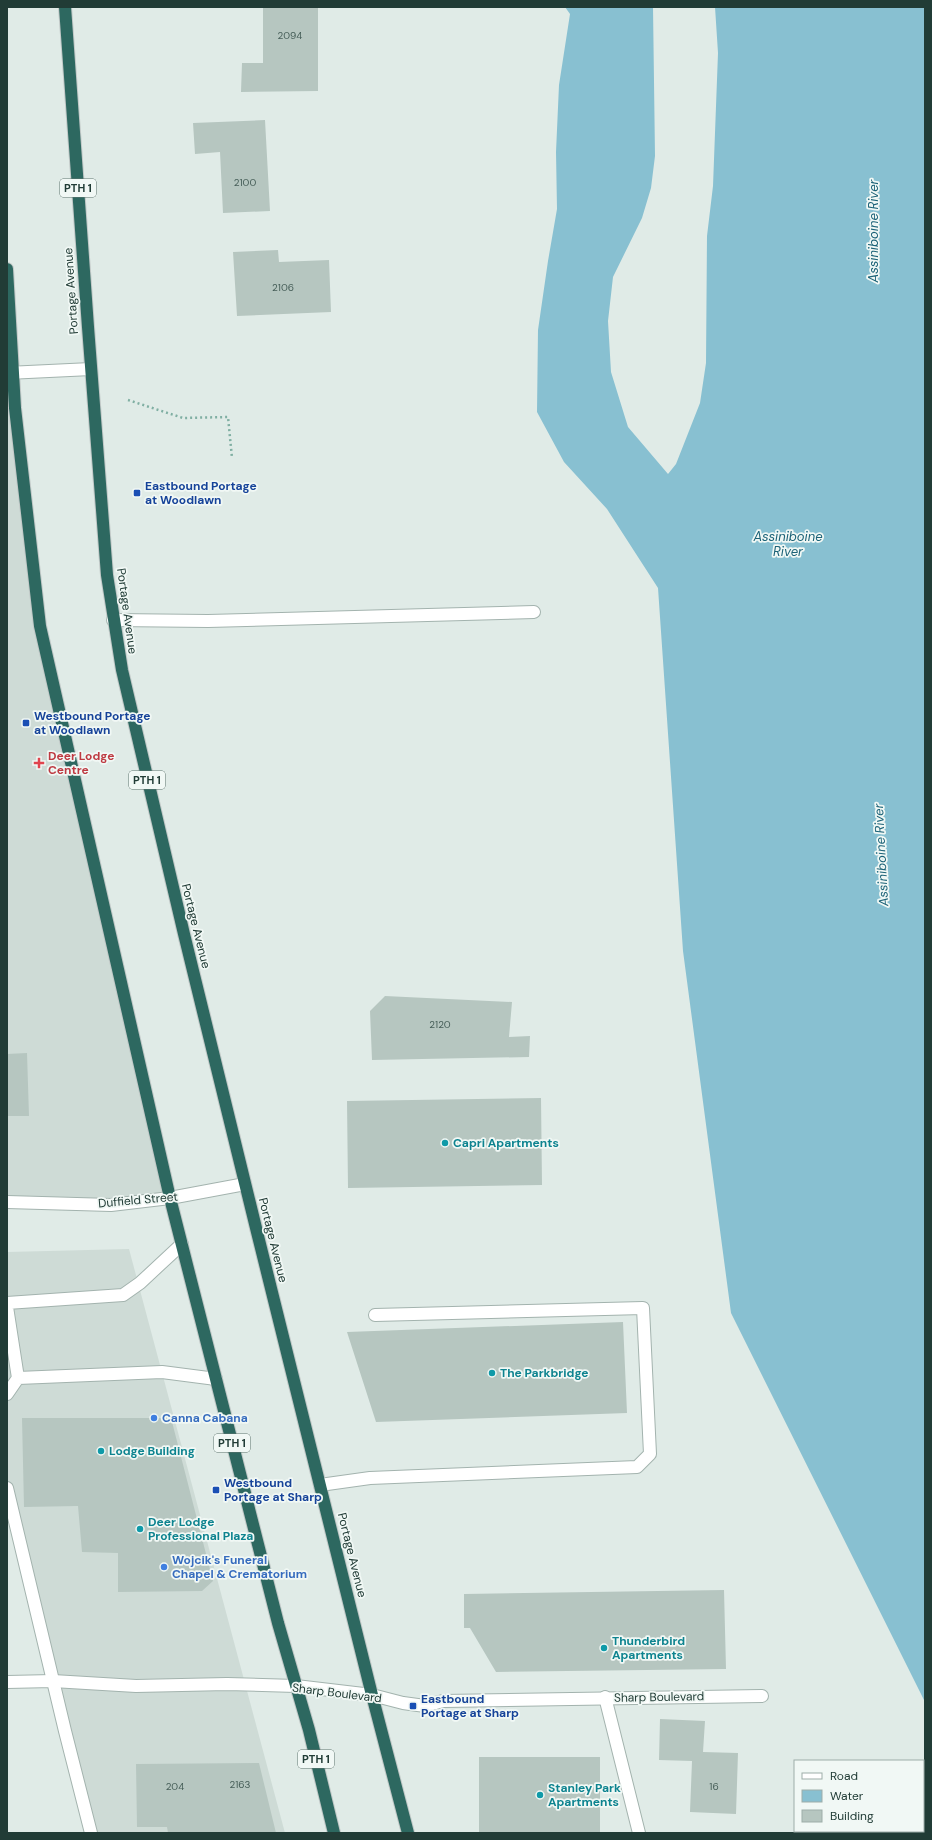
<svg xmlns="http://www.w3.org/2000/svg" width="932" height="1840" viewBox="0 0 932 1840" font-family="'DM Sans',sans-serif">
	<rect width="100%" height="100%" fill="#e0ebe7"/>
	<path fill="#cedbd6" d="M7,373L40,626L170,1198L7,1202Z
		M129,1249L285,1833H94L7,1482V1252Z"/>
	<path fill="#88c0d1" d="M565,7H653L655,156L651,188L642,218L613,277L608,321L611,372L628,427L668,474L676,464L700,403L706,363L707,236L713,186L718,53L715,7H925V1702L731,1313L683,951L658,588L607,509L564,462L537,412L538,330L548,261L557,209L556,152L559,85L570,14Z"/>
	<path fill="#b6c6c0" d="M263,7H318V91L241,92L242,63H263Z
		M265,120L270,211L223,213L220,152L195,154L193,123Z
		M278,250L279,262L329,260L331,312L237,316L233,252Z
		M385,996L512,1002L509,1037L530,1036L529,1057L372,1060L370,1011Z
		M27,1053L29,1116H7V1054Z
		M541,1098L542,1185L348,1188L347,1101Z
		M623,1322L627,1413L376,1422L347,1332Z
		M22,1418H171L213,1581L202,1591L118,1592V1553L82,1552L78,1506L24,1507Z
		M724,1590L726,1669L496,1672L470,1628H464V1594Z
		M660,1719L705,1721L703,1752L738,1753L736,1814L690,1812L692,1761L659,1760Z
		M479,1757H600V1833H479Z
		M259,1763L276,1833H168L167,1827H137L136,1764Z"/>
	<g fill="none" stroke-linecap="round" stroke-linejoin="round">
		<defs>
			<path id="lane" d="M113,620L208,621L534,612
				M7,1303L123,1295L140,1283L182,1244
				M7,1307L18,1378L162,1372L216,1379
				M7,1394L18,1378
				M320,1485L370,1478L637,1467L650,1454L643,1308L375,1315
				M7,1488L65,1731L91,1833
				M605,1697L639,1833"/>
			<path id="street" d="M7,373L91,369
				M7,1202L111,1205L170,1198L245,1184
				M7,1682L53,1681L136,1686L227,1684L296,1686L372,1695L403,1703L425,1706L443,1701L762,1696"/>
			<path id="highway" d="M65,7L88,327L107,575L122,670L184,934L257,1232L372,1695L408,1833
				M7,269L15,408L40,626L170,1198L278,1623L309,1730L334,1833"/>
		</defs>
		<use href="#lane" stroke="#a3b3ae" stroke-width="14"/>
		<use href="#street" stroke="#a3b3ae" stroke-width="14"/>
		<use href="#highway" stroke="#c1c8c7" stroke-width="14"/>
		<path stroke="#80afa3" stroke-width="2.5" stroke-dasharray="2 3" stroke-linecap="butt" d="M128,400L183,418L228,417L232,458"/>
		<use href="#lane" stroke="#fff" stroke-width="12"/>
		<use href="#street" stroke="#fff" stroke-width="12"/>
		<use href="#highway" stroke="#2d6860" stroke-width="12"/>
	</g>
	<g fill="#1a4fb4" stroke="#f1f8f5" stroke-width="1.5">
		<rect x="133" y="489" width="8" height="8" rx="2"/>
		<rect x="22" y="719" width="8" height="8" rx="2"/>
		<rect x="212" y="1486" width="8" height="8" rx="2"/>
		<rect x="409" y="1702" width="8" height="8" rx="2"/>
	</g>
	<path fill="#e0444e" stroke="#f1f8f5" stroke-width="1.5" d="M37 757h4v4h4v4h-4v4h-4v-4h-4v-4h4z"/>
	<g fill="#0f9aa8" stroke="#f1f8f5" stroke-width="1.5">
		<circle cx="445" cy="1143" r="4"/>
		<circle cx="492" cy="1373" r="4"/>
		<circle cx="101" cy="1451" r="4"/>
		<circle cx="140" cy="1529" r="4"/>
		<circle cx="604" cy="1648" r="4"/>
		<circle cx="540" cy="1795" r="4"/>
	</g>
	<g fill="#3f7fe0" stroke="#f1f8f5" stroke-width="1.5">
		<circle cx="154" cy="1418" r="4"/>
		<circle cx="164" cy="1567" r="4"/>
	</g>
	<g text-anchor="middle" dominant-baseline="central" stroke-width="3.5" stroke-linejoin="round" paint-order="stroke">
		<g font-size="10" fill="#465e58">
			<text x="290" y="35">2094</text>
			<text x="245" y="182">2100</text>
			<text x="283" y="287">2106</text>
			<text x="440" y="1024">2120</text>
			<text x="240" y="1784">2163</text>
			<text x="175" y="1786">204</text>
			<text x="714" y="1786">16</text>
		</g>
		<g fill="#f1f8f5" stroke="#5f746f" stroke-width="1">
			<rect x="60" y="179" width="36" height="18" rx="3"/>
			<rect x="129" y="771" width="36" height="18" rx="3"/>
			<rect x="214" y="1434" width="36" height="18" rx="3"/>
			<rect x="298" y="1750" width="36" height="18" rx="3"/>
		</g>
		<g font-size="11" font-weight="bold" fill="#213c36">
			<text x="78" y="188">PTH 1</text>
			<text x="147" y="780">PTH 1</text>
			<text x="232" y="1443">PTH 1</text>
			<text x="316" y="1759">PTH 1</text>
		</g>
		<g font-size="12" fill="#213c36" stroke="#f1f8f5">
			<text transform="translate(71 291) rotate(-94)">Portage Avenue</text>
			<text transform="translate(127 611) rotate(82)">Portage Avenue</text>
			<text transform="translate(196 926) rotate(76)">Portage Avenue</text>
			<text transform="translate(138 1200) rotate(-5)">Duffield Street</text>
			<text transform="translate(273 1240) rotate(76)">Portage Avenue</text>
			<text transform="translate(352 1555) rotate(76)">Portage Avenue</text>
			<text transform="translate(337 1693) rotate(7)">Sharp Boulevard</text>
			<text transform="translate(659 1697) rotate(-1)">Sharp Boulevard</text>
		</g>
		<g font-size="12" font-weight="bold" fill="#164399" stroke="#f1f8f5" text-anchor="start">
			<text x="145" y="486">Eastbound Portage<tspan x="145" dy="14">at Woodlawn</tspan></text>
			<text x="34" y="716">Westbound Portage<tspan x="34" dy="14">at Woodlawn</tspan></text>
			<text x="224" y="1483">Westbound<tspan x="224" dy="14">Portage at Sharp</tspan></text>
			<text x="421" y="1699">Eastbound<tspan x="421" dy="14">Portage at Sharp</tspan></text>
		</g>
		<g font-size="12" font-weight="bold" fill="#be3a42" stroke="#f1f8f5" text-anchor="start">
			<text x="48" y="756">Deer Lodge<tspan x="48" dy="14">Centre</tspan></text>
		</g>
		<g font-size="12" font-weight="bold" fill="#0d838f" stroke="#f1f8f5" text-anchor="start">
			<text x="453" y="1143">Capri Apartments</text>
			<text x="500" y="1373">The Parkbridge</text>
			<text x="109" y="1451">Lodge Building</text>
			<text x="148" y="1522">Deer Lodge<tspan x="148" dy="14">Professional Plaza</tspan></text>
			<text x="612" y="1641">Thunderbird<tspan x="612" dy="14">Apartments</tspan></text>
			<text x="548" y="1788">Stanley Park<tspan x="548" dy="14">Apartments</tspan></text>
		</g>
		<g font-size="12" font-weight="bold" fill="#366cbe" stroke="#f1f8f5" text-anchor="start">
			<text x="162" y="1418">Canna Cabana</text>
			<text x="172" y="1560">Wojcik's Funeral<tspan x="172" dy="14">Chapel &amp; Crematorium</tspan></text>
		</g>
		<g font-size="13" font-style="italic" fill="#1b6277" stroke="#f1f8f5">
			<text transform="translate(873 231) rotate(-90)">Assiniboine River</text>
			<text x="788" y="536">Assiniboine<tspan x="788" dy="15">River</tspan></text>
			<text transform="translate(881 855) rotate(-93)">Assiniboine River</text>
		</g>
	</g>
	<rect width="932" height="1840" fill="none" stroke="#213c36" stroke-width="16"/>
	<rect x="794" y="1760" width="130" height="72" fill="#f1f8f5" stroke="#9eada9"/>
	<rect x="802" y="1773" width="20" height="6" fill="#ffffff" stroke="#9eada9"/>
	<text x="830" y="1780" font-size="12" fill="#213c36">Road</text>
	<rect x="802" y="1790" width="20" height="12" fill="#88c0d1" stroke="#9eada9"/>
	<text x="830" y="1800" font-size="12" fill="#213c36">Water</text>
	<rect x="802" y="1810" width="20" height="12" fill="#b6c6c0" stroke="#9eada9"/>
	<text x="830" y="1820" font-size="12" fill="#213c36">Building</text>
</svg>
